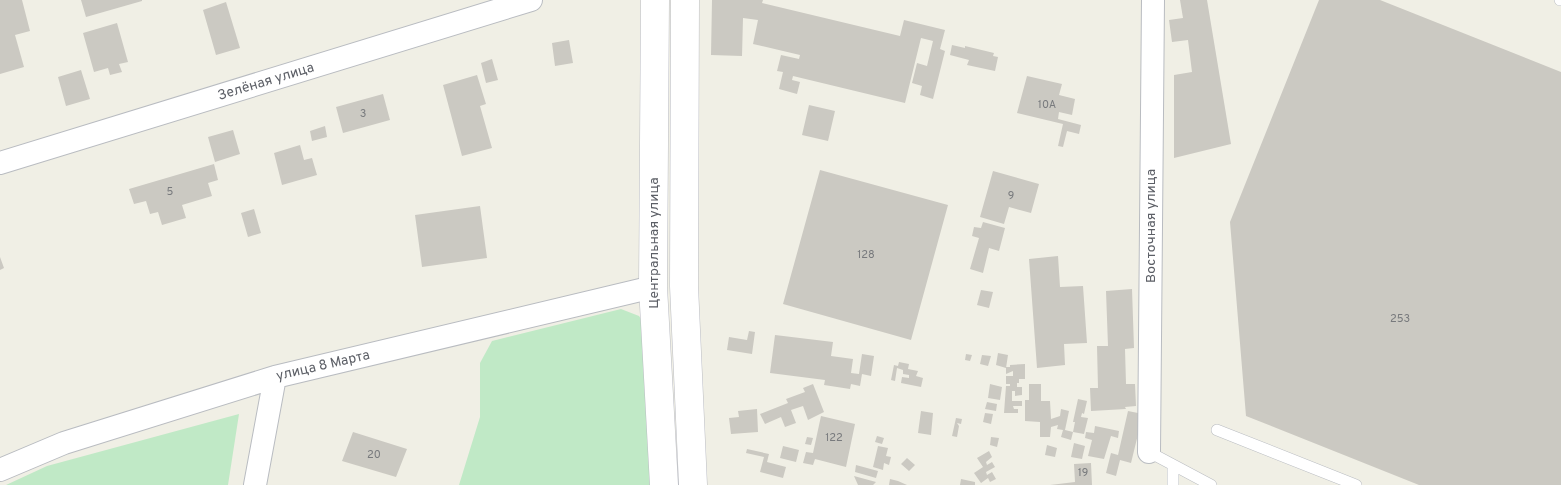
<svg xmlns="http://www.w3.org/2000/svg" width="1561" height="485" viewBox="0 0 1561 485" font-family="Overpass,sans-serif">
	<rect width="100%" height="100%" fill="#f0efe5"/>
	<path fill="#c0e9c6" d="M621,309L639,316L649,330L655,485H459L480,417V363L492,341Z
		M239,414L228,485H6L47,466Z"/>
	<path fill="#cbc9c2" d="M0,0H22L30,31L15,35L24,67L0,74Z
		M81,0H142V1L86,17Z
		M712,0H763L762,3L900,36L904,20L945,30L940,49L945,51L933,99L920,95L922,86L912,83L917,63L927,66L933,41L921,38L905,103L793,76L792,80L800,82L797,94L779,89L783,72L777,71L781,55L799,59L800,55L753,44L758,20L743,18L742,56L711,55Z
		M1180,0H1207L1231,144L1174,158V75L1192,72L1188,40L1172,42L1169,20L1183,18Z
		M1319,0H1380L1561,72V485H1419L1246,416L1230,222Z
		M226,2L240,48L216,55L203,10Z
		M117,23L128,62L119,64L122,72L110,75L108,68L94,72L83,33Z
		M569,40L573,63L555,66L552,43Z
		M952,45L965,48V46L994,53L993,56L998,57L995,71L967,65L969,60L950,55Z
		M492,59L498,80L486,83L481,63Z
		M81,70L90,99L66,106L58,77Z
		M477,75L486,104L480,106L492,148L462,156L443,85Z
		M1027,76L1062,84L1059,95L1075,99L1072,115L1059,112L1058,119L1081,125L1079,134L1067,131L1063,147L1058,146L1063,124L1017,113Z
		M383,94L390,120L343,133L336,107Z
		M809,105L835,111L828,141L802,135Z
		M325,126L327,137L312,141L310,131Z
		M233,130L240,154L215,162L208,137Z
		M300,145L304,160L312,158L317,175L282,185L274,153Z
		M214,164L218,180L208,183L212,196L182,205L186,218L162,225L158,212L150,214L146,201L134,204L129,189Z
		M820,170L948,205L911,340L783,304Z
		M993,171L1039,184L1031,213L1009,207L1004,224L980,217Z
		M480,206L487,258L422,267L415,215Z
		M254,209L261,233L248,237L241,213Z
		M983,222L1005,228L999,251L989,248L983,273L970,269L979,238L972,236L974,227L981,228Z
		M1058,256L1060,287L1083,286L1087,343L1064,344L1065,365L1037,368L1029,259Z
		M0,257L4,268L0,270Z
		M1132,289L1134,348L1125,349L1126,384H1135L1136,406L1125,407L1126,409L1091,411L1090,388H1098L1097,346H1108L1106,291Z
		M981,290L993,292L989,308L977,305Z
		M749,331L755,332L752,354L727,350L729,337L747,340Z
		M775,335L833,342L831,356L853,359L851,373L859,374L862,354L874,356L871,376L862,374L860,386L851,384L850,389L824,385L825,380L770,373Z
		M998,353L1008,355L1006,368L996,365Z
		M966,354L972,355L970,361L965,360Z
		M982,355L991,356L988,366L980,364Z
		M899,362L909,364L908,369L918,371L916,376L923,378L921,387L901,383L902,377L909,378V375L903,374V370L897,368L895,381L891,380L894,365L898,366Z
		M1025,364V379H1019V383H1017V387H1022V395L1015,396V391H1012V401H1022V406H1013L1014,409H1018V413H1004L1006,386H1010V384H1006V376H1013V371L1006,374V367H1010V365Z
		M813,384L824,412L808,420L803,406L791,410L796,423L785,427L781,417L765,424L760,414L788,403L786,399L805,392L803,388Z
		M990,384L1002,387L1000,400L988,398Z
		M1029,384H1041V401H1050L1051,419L1060,416L1061,409L1069,411L1065,430L1073,432L1071,440L1061,437L1063,430L1057,429L1058,425L1051,427L1050,437H1040V422L1025,421V400H1029Z
		M1078,399L1087,401L1084,414L1082,413L1081,417L1088,418L1084,434L1073,432L1075,422H1073Z
		M987,402L997,404L996,411L985,409Z
		M757,409L758,432L731,434L729,418L739,417L738,411Z
		M921,411L933,413L931,435L918,433Z
		M1128,411L1143,414L1131,463L1120,460L1116,476L1106,473L1111,453L1118,455Z
		M985,413L993,414L991,424L983,422Z
		M821,416L855,424L846,467L815,459L813,465L803,463L806,452L813,453Z
		M956,418L962,419L961,424L957,423L959,426L957,437L952,436Z
		M1095,426L1119,431L1118,438L1111,436L1104,459L1088,456L1092,440L1085,438L1086,432L1094,433Z
		M353,432L407,449L396,477L342,461Z
		M877,436L884,438L882,444L875,442Z
		M807,437L813,438L811,445L805,444Z
		M991,437L999,438L997,447L990,445Z
		M1074,443L1085,446L1082,459L1071,457Z
		M1047,445L1057,448L1055,457L1045,455Z
		M783,446L799,450L796,462L780,458Z
		M878,446L888,448L886,456L891,457L889,465L884,463L883,470L873,467Z
		M747,449L769,454L767,462L786,467L783,478L760,472L764,457L746,453Z
		M989,451L992,457L986,462L987,465L992,462L995,467L986,472L987,475L992,472L996,479L990,482L988,478L981,483L974,473L983,467L977,458Z
		M907,458L915,465L909,471L901,464Z
		M1091,463L1092,485H1050L1075,482L1074,464Z
		M856,465L878,471L876,478L855,472Z
		M854,476L876,482L873,485H858Z
		M890,479L898,481L907,485H889Z
		M961,479L975,482V485H960Z"/>
	<g fill="none" stroke-linecap="round" stroke-linejoin="round">
		<defs>
			<path id="service" d="M1560,0H1561
				M1217,430L1356,485
				M1149,452L1211,485
				M1173,485V465"/>
			<path id="minor" d="M0,163L531,0
				M1149,452L1153,0
				M0,470L64,443L275,377L653,287
				M255,485L275,377"/>
			<path id="secondary" d="M655,0L653,287L664,485
				M685,0L684,286L693,485"/>
		</defs>
		<use href="#service" stroke="#b9bcc1" stroke-width="12"/>
		<use href="#minor" stroke="#b9bcc1" stroke-width="24"/>
		<use href="#secondary" stroke="#babcc3" stroke-width="29"/>
		<use href="#service" stroke="#fff" stroke-width="11"/>
		<use href="#minor" stroke="#fff" stroke-width="22"/>
		<use href="#secondary" stroke="#fff" stroke-width="28"/>
	</g>
	<g text-anchor="middle" dominant-baseline="central" stroke-width="4" stroke-linejoin="round" paint-order="stroke">
		<g font-size="11" fill="#787a7d">
			<text x="1047" y="105">10А</text>
			<text x="363" y="114">3</text>
			<text x="170" y="192">5</text>
			<text x="1011" y="196">9</text>
			<text x="866" y="255">128</text>
			<text x="1400" y="319">253</text>
			<text x="834" y="438">122</text>
			<text x="374" y="455">20</text>
			<text x="1083" y="473">19</text>
		</g>
		<g font-size="14" fill="#5c5f66" stroke="#fff">
			<text transform="translate(266 82) rotate(-17)">Зелёная улица</text>
			<text transform="translate(1151 226) rotate(-90)">Восточная улица</text>
			<text transform="translate(654 243) rotate(-90)">Центральная улица</text>
			<text transform="translate(323 366) rotate(-13)">улица 8 Марта</text>
		</g>
	</g>
</svg>
